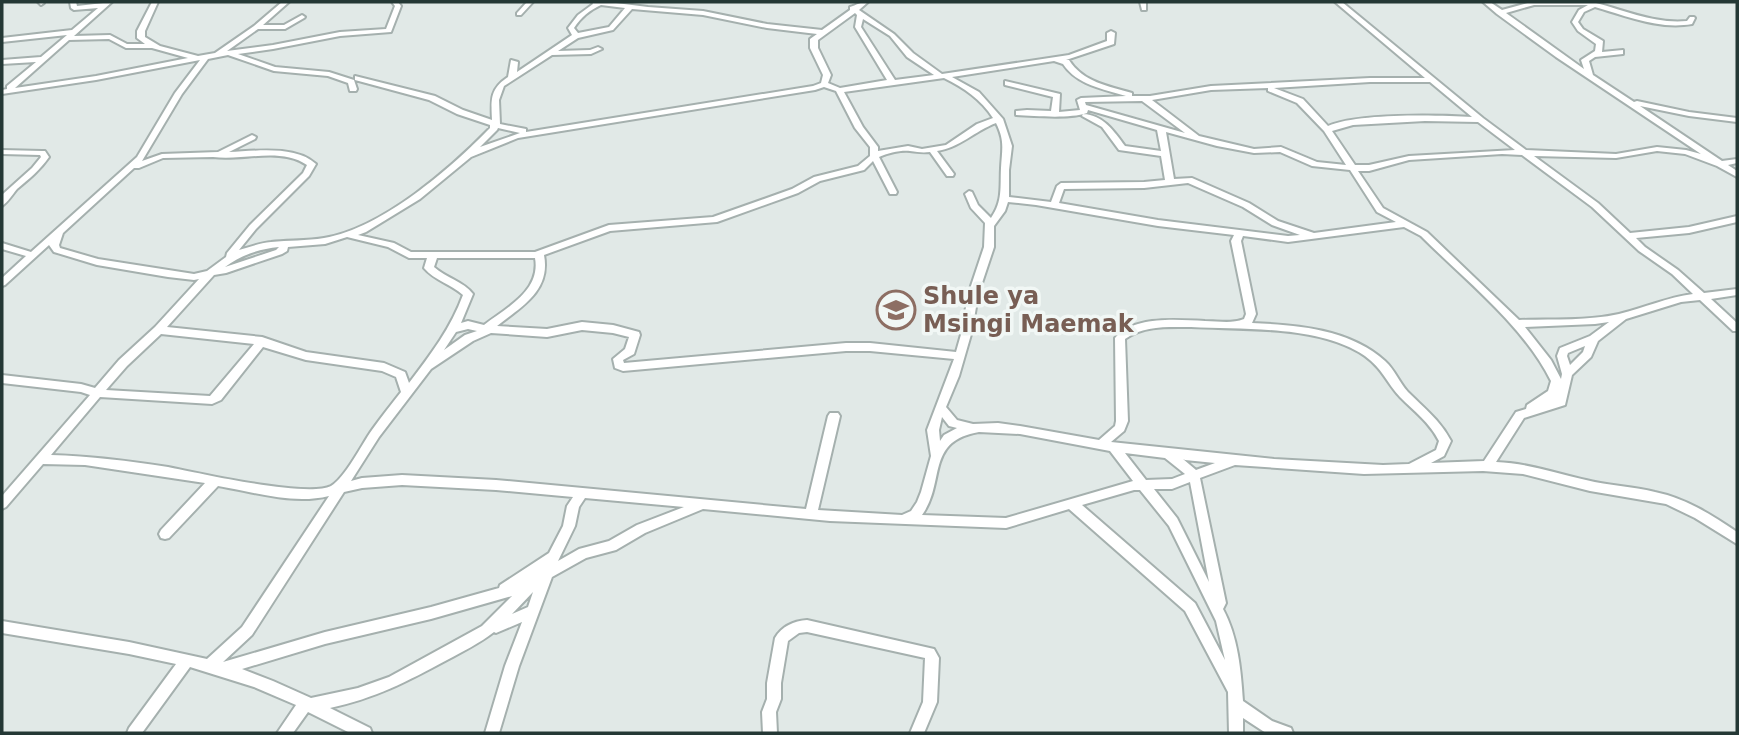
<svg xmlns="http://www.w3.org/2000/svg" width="1739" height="735" viewBox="0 0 1739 735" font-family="'DejaVu Sans',sans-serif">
	<rect width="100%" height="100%" fill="#e1e9e7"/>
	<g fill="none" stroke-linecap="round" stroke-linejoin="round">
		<defs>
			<path id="minor" d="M38,2H44V3L41,5Z
				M70,2H76L77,6L112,2L74,36L110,35L127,44H145L137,38V31L152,2H158L145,31V37L160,46L198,56L215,53L254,26L282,2H289L263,25H284L302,15L305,17L304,18L285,29H258L227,51L273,45L340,32L386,29L395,6L392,2H398L401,6L391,32L340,36L273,49L238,54L275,67L329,72L354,80L357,89L356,91H350L348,83L328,76L274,71L228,55L208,59L182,94L142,161L162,154L218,152L252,135L256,137L255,139L229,152C256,151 295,145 316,164L309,176L256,229L239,250C250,247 260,243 271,242C288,240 307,241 324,238C383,228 451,168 490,128V125L457,114L429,100L355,80V76L435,96L463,110L492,120C491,99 490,89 508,77L511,60L518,62L517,72L572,35L568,28L578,15L593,4L592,2H608L648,7L703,11L767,24L822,30L850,10V7C856,5 861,2 868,2L859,10L894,34L913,53L942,74L1069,55L1107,41V33L1111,31L1115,33L1114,44L1066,60H1069C1083,82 1108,86 1132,93V96H1150L1211,86L1370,78H1425L1335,2H1342L1483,118L1526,150L1616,154L1657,147L1686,150L1701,154L1556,57L1497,14L1483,2H1490L1502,10L1531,2H1595L1596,3C1627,11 1655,24 1687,21L1690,17H1694L1695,18L1692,24C1659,30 1627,16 1595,7L1584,12L1578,22L1583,29L1603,41L1602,52L1623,50V54L1595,57L1589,61L1593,75L1634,102L1637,101L1689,112L1737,118V122L1689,116L1640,106L1722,161L1737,159V163L1728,165L1737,171V177L1717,166L1685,154L1657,151L1616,158L1534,156L1598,203L1630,233L1689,227L1737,216V222L1689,233L1636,238L1645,247L1678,270L1704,293L1737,289V295L1711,299L1737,323V331H1733L1700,300L1681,302L1626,319L1598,341L1591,357L1572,375L1565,405L1524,418L1496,462C1527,463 1555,473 1586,480C1609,486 1632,486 1655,492C1685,498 1712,515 1737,532V544L1695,518L1666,504L1590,491L1523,474L1483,471L1364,474L1235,465L1200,478L1226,603L1223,609C1238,637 1241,670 1243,701L1272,721L1291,728L1293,733H1266L1243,718V733H1229L1228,692L1185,611L1069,509L1006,528L830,521L703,509L645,533L616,550L586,558L552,577L519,666L499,733H485L505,666L522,622L496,633L494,632C480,643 462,652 447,660C406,682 376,698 330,708L370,728L372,733H350L308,712L293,733H277L296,705L254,687L190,667L142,733H127L129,728L176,664L129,654L2,633V621L129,642L207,659L242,627L329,496C293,505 254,492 218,486L169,538L165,539L161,538L159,534L161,530L205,483L85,465L43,464L6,507L2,509V496L90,395L81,392L2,383V375L81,384L95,388L119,360L155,327L199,279L194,280L168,277L97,265L54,252L49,245L5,285L2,286V278L26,256L2,249V243L31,252L137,157L175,93L200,60L96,80L2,94V90L7,89V86L36,62L2,64V60L41,57L67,35L2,42V38L72,30L98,8L74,10L71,8ZM601,5L625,8L609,27L578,33L574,28C581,17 590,10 601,5ZM1534,5H1588L1579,10L1572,22L1578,31L1596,44L1595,51L1581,60L1584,69L1506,13ZM632,9L703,15L767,28L817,34L810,39V48L823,75L821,83L813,86L526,132V129L500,124L499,100L504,86L552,55L591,54L602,49L598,47L590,50L558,51L578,38L613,30ZM855,13L857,15L855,27L887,80L840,88L828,83L831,75L818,48V40ZM863,19L890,36L907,57L934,75L895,80L861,27ZM109,39L126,48H152L188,58L96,76L15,88L69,40ZM1054,61L1063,64C1077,85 1103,89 1126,96L1081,98L1077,100L1080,110L1059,112L1060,94L1005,81V85L1053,97L1051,111L1027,110L1016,111V115C1036,116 1069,119 1087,113L1088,110L1157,130L1161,151L1125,146C1114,131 1103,115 1083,114L1082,116L1102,127L1119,150L1161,156L1165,180L1144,182L1061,183L1057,186L1051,202L1009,197V170L1012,146L1003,119L979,92L952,77ZM944,78C964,88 981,99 993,118L977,124L946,145L922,149L908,146L878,151V147L863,127L844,92ZM1370,82H1430L1472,117C1438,115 1357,113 1328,126L1303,99L1274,88ZM824,87L836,91L855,128L870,147V156L858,166L814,177L792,189L713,217L609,225L535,252H411L394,243L358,235L366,232L420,199L471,157L518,138L815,90ZM1268,88V91L1297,103L1324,131L1346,165L1317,162L1281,147L1254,149L1199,136L1152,100L1211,90ZM1142,101L1185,133L1086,105L1085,102ZM1425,121L1478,122L1515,150L1409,156L1369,165H1355L1332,131L1353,125ZM996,123C1005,141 1002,149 1001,168C1000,187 1003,201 991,218L978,205L972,192L969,191L965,194L971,208L985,223L984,247L968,295L962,331L956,352L870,343H846L624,363L623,360L634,354L640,335L639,332L613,325L582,322L547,329L497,326C521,307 551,291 544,255L610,231L717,222L798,193L820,181L864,170L873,161L890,194H896L897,192L879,157C888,153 901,150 910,151C918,152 922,153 930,152L947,176H953L954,174L937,151C959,148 975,131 996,123ZM498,128L520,133L480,147L497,130ZM1166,132L1217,146L1254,153L1280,152L1312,166L1350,170L1377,212L1396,222L1314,233L1278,221L1249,203L1192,178L1174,179ZM1502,154L1522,155L1592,207L1639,251L1672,274L1693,294C1668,297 1644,308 1619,314C1587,321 1552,319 1519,320L1427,232L1383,208L1358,171H1369L1409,160ZM213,157C243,161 281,147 307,165L303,173L250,225L227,253L226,257L207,271L194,274L98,259L60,248L59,245L63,233L134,168H139L163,158ZM1188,183L1243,207L1272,225L1300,235L1288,236L1158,220L1059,203L1064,189L1144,188ZM1008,202L1036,205L1158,226L1234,235L1231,241L1246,314L1244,319C1231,324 1219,321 1205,321C1178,320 1135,315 1115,338L1116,421L1115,426L1099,440L1020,426L998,423L973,424L957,420L946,407L959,376L972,331L978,295L994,247V226L1005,211ZM1404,227L1421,236C1465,280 1523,325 1551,381L1548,391L1527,405L1526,409L1516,412L1484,461L1431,463L1444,456L1451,441C1440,420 1424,408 1408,392C1399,382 1395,370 1385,361C1350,329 1298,325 1252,323L1256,314L1241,241L1243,236L1288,242ZM347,237L388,247L409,258H427L424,268C435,281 451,284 463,295C451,328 431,354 409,383L405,372L384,363L306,352L262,337L167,327L214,275L226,273L282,254L287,251L288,247L325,244ZM279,247L276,250L225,267C242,255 258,249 279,247ZM437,258H535C541,291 506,308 484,325L468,321L461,323L473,294C463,281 446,278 434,267ZM1609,322L1590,336L1560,348L1557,356L1562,374L1561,379L1551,360L1525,327L1595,324ZM1191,327C1245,330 1319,325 1365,356C1382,368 1387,383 1400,397C1414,411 1430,423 1439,441L1436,450L1409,464L1383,465L1274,459L1111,442L1124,431L1128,421L1125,339C1144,325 1169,327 1191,327ZM468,329L477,331L465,335L444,350L456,332ZM582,330L613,333L629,337L625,349L613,359L615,368L623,371L846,351H870L954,359L927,430L931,456L921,492L917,502L911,511L902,515L818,510L840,416L838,413H830L828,416L806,509L496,480L402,475L362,478L351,481L379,437L431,369L473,341L491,333L547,337ZM161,334L254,344L210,396L106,390L127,366ZM1585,346L1583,352L1570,365L1567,356L1568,353ZM263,347L306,360L382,371L396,377L401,392C391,405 381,417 372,430C362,444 345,478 331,486C307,498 199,473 168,467C129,461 90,456 51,455L100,397L212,404L221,400ZM942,417L949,426L957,428L944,435L940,441L939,430ZM979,432L1020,434L1110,451L1133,481L1006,518L922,515C946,482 925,441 979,432ZM1125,453L1165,458L1185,474L1172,479L1146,480ZM1183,459L1185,460L1215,463L1196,470ZM1190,482L1209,582L1177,518L1154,489H1172ZM402,485L496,490L573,497L567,506L563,526L549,553L500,585L499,588L431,607L325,632L223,662L252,635L344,492L362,488ZM1134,490H1140L1169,526L1216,621L1225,660L1195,603L1082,505ZM585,498L684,507L637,525L609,541L579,549L558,561L575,526L579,507ZM533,592L528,607L512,614ZM512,596L482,626L389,677L358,688L311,698L273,681L242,669L325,644L431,619Z
				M527,2H533L521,15H517V13Z
				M1140,2H1146V10H1142Z
				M2,150L42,151H45L49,157C40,170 29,179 17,189C12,195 8,202 2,206L3,194L32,168L41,157L40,155L2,154Z
				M807,620L934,649L939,658L937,702L924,733H910L923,702L925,658L807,632L799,633L788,641L781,683V699L776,712L777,733H763L762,712L767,699V683L775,638C782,626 794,621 807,620Z"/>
		</defs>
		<use href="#minor" stroke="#a5b0ae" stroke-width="4"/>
		<use href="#minor" fill="#fff" fill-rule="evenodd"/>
	</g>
	<defs>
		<symbol id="school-ring" viewBox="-11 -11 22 22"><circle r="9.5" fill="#f1f7f5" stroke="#8d6e63" stroke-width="1.5"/><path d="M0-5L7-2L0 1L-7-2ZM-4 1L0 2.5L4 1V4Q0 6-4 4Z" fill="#8d6e63"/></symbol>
	</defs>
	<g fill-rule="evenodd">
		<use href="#school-ring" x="874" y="288" width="44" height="44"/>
	</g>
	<g text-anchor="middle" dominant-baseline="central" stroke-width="7" stroke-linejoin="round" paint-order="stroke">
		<g font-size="24" font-weight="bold" fill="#785e54" stroke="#f1f7f5" text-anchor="start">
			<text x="923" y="296">Shule ya<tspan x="923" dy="28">Msingi Maemak</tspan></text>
		</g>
	</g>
	<rect width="1739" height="735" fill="none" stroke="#243835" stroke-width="7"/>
</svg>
